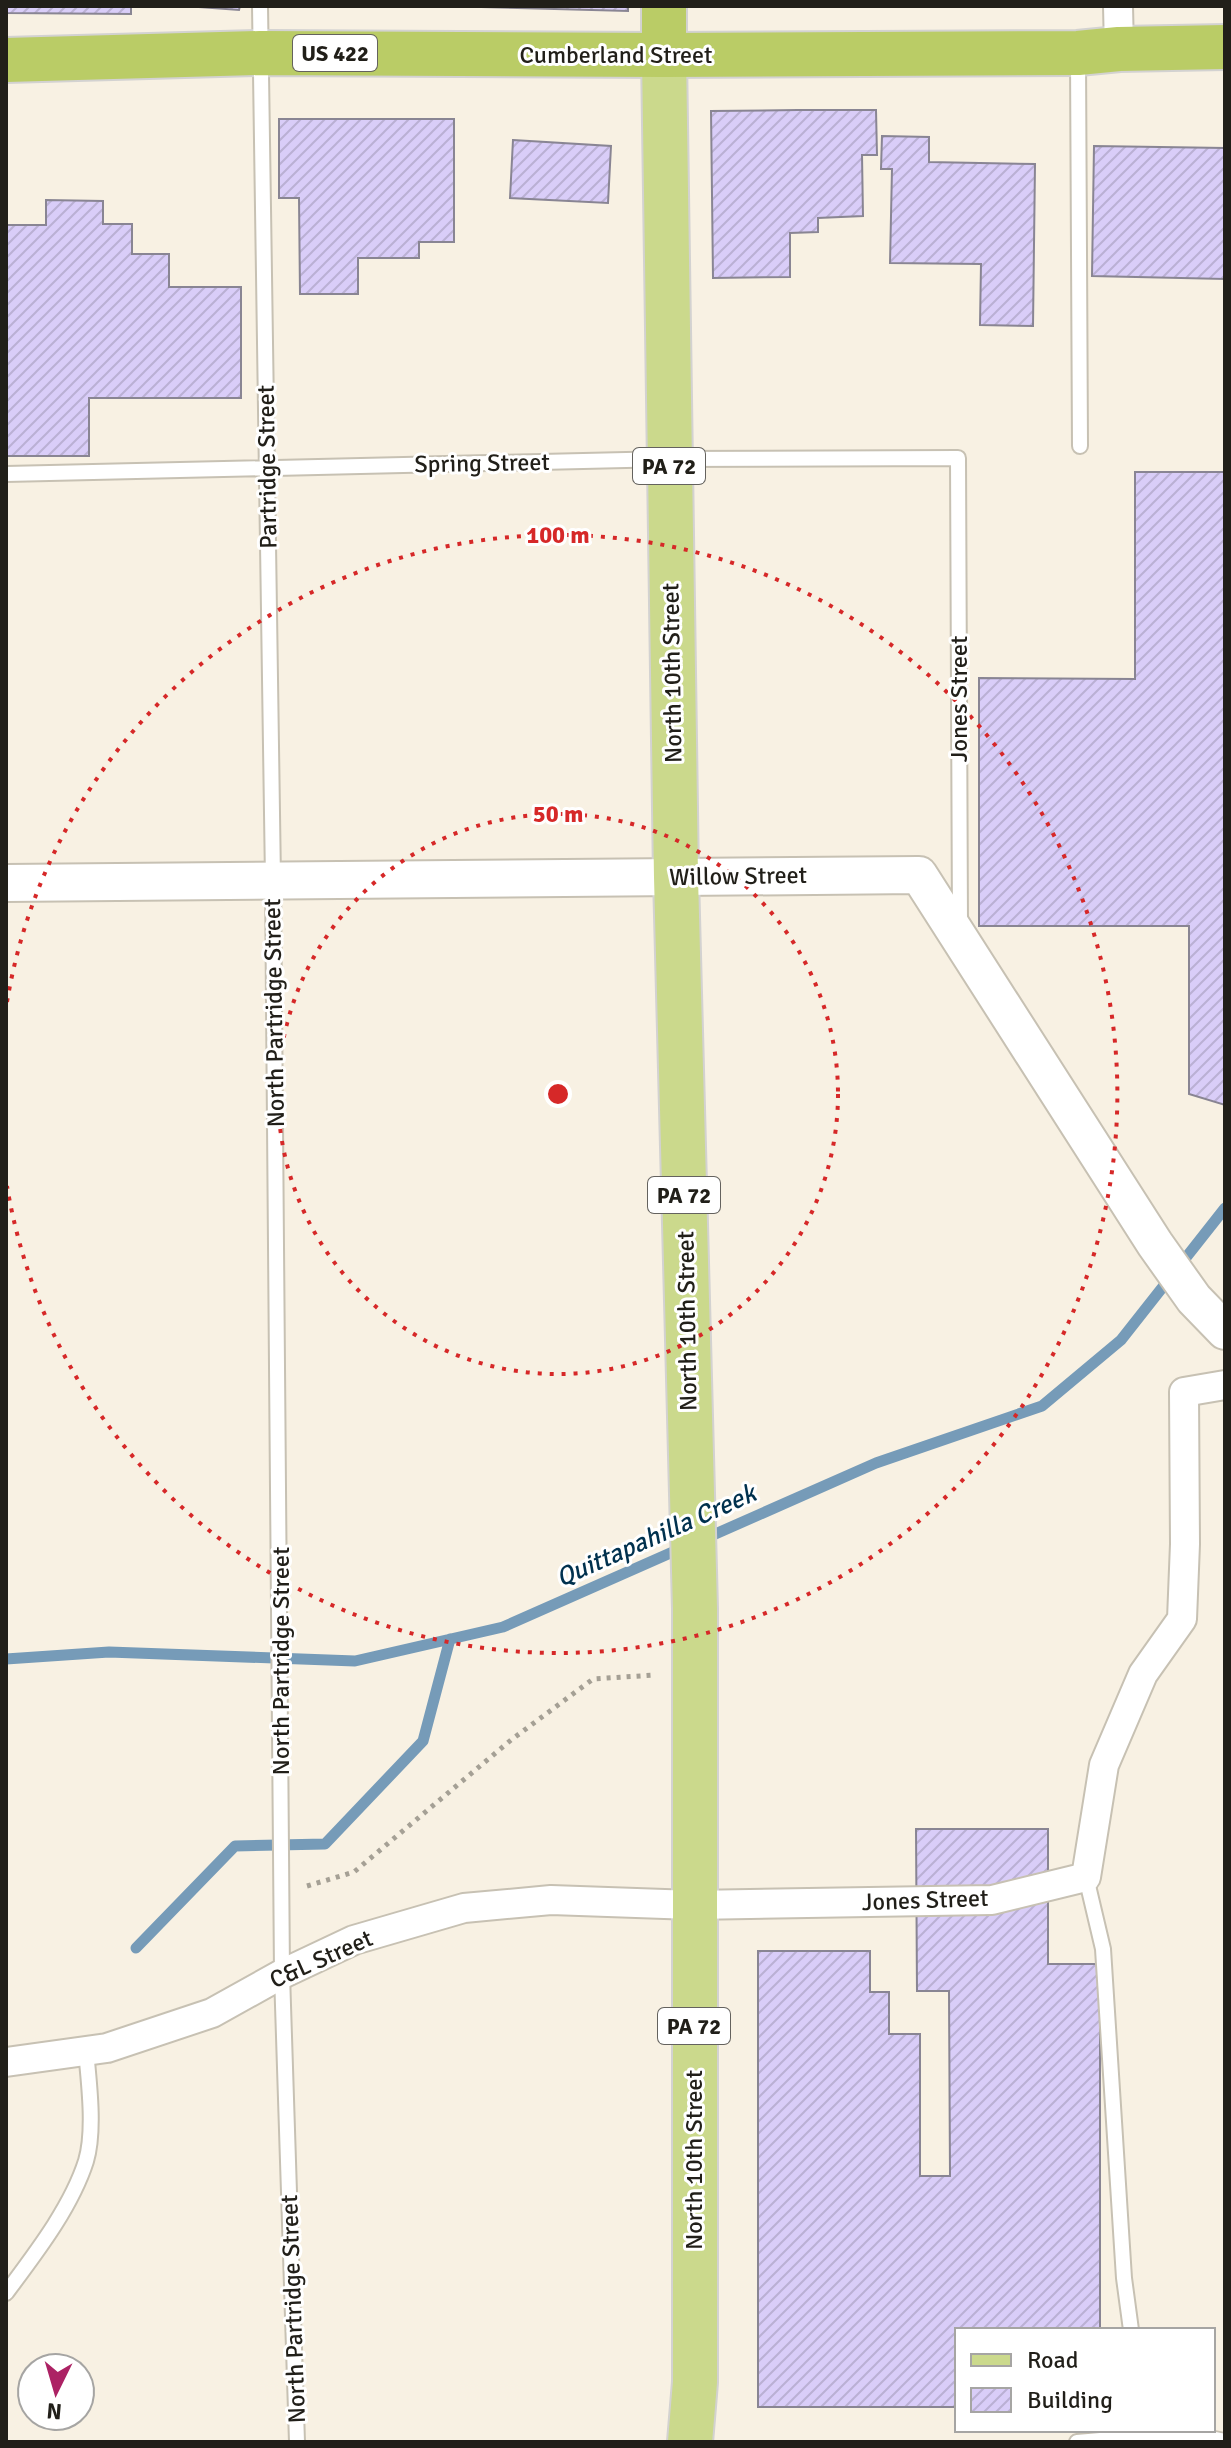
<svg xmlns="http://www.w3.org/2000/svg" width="1231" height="2448" viewBox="0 0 1231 2448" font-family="Signika,sans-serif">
	<defs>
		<pattern id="building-hatch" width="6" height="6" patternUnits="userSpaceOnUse" patternTransform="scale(2)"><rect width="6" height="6" fill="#d9cdf8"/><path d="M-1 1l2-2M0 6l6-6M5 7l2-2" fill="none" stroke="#bab0d4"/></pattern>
	</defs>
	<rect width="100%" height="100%" fill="#f8f1e3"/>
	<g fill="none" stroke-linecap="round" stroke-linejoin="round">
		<path stroke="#769bb8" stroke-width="11" d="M704,1539L876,1463L1042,1406L1121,1340L1225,1208
			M6,1659L109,1652L355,1661L503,1627L684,1547
			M136,1948L235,1846L325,1844L423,1741L450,1639"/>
	</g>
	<path fill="url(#building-hatch)" stroke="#898593" stroke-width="2" d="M6,6H131V14L6,13Z
		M185,6H240L239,10Z
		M442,6H628V11Z
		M798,110H876L877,155H862L863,216L818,218V232L790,233V277L713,278L711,111Z
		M279,119H454V242H419V258H358V294H300L299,198H279Z
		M882,136L929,137V162L1035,164L1033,326L980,325L981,264L890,263L892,169H881Z
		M513,140L611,146L608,203L510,198Z
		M1094,146L1225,148V279L1092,276Z
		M46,200L103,201V224H132V254H169V287H241V398H89V456H6V225H46Z
		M1135,472H1225V1105L1189,1094V926H979V678L1135,679Z
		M916,1829H1048V1964H1100V2330H957V2407H758V1951H870V1992H889V2034H920V2176H950L949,1991H917Z"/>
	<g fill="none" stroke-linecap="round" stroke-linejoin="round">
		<defs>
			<path id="service" d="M260,6L273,880L282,1974L297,2442
				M1078,58L1080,446
				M6,474L669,459L958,458L960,924
				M1086,1877L1103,1949L1124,2278L1131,2330
				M6,2293C35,2254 71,2208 86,2161C95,2131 89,2083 86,2051
				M1179,2430L1182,2433L1225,2441
				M1077,2442L1182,2433"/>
			<path id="minor" d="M1118,6L1119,49
				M6,2062L107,2048L212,2013L282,1974L354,1940L464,1908L551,1900L693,1905L992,1900L1086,1877L1104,1765L1143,1674L1182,1619L1185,1544L1184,1392L1225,1385"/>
			<path id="tertiary" d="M6,883L919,875L1155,1244L1194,1299L1225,1331"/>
			<path id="primary" d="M664,55L676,877L695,1609V2382L690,2442"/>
			<path id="trunk" d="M664,55V6
				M6,60L260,53L664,55L1078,53L1119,49L1225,47"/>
		</defs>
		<use href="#service" stroke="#c7c1b3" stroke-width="18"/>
		<use href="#minor" stroke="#c7c1b3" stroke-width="32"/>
		<use href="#tertiary" stroke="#c7c1b3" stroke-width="40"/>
		<use href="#primary" stroke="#d3d2d1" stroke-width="48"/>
		<use href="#trunk" stroke="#d3d2d1" stroke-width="48"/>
		<path stroke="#a5a095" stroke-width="5" stroke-dasharray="4 6" stroke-linecap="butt" d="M307,1886L354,1872L511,1740L593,1679L654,1675"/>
		<use href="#service" stroke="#fff" stroke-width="14"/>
		<use href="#minor" stroke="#fff" stroke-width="28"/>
		<use href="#tertiary" stroke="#fff" stroke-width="36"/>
		<use href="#primary" stroke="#cbd98c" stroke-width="44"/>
		<use href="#trunk" stroke="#bacc66" stroke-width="44"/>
	</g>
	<g fill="none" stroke="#d62828" stroke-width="4" stroke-dasharray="4 8">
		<circle cx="558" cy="1094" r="280"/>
		<path d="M7 1002A559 559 0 1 1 7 1186"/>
	</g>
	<g text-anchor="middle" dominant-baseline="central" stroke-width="6" stroke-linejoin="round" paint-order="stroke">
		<g fill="#fff" stroke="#64625e" stroke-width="2">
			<rect x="293" y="35" width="84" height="36" rx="6"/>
			<rect x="633" y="448" width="72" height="36" rx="6"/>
			<rect x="648" y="1177" width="72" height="36" rx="6"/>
			<rect x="658" y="2008" width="72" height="36" rx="6"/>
		</g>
		<g font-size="22" font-weight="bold" fill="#211f19">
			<text x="335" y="53">US 422</text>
			<text x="669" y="466">PA 72</text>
			<text x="684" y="1195">PA 72</text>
			<text x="694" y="2026">PA 72</text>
		</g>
		<g font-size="24" fill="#211f19" stroke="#fff">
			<text x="616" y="55">Cumberland Street</text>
			<text transform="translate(482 463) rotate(-1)">Spring Street</text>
			<text transform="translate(267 467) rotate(-91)">Partridge Street</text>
			<text transform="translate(672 673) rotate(-91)">North 10th Street</text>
			<text transform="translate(959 699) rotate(-90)">Jones Street</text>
			<text transform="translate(738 876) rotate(-1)">Willow Street</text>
			<text transform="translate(274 1013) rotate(-91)">North Partridge Street</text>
			<text transform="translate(687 1321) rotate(-91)">North 10th Street</text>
			<text transform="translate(281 1661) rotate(-90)">North Partridge Street</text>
			<text transform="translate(925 1900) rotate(-2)">Jones Street</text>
			<text transform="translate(321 1959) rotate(-24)">C&amp;L Street</text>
			<text transform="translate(694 2160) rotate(-90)">North 10th Street</text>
			<text transform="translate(293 2309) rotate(-92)">North Partridge Street</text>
		</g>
		<g font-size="26" font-style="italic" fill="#00314e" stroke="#fff">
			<text transform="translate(656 1536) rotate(-24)">Quittapahilla Creek</text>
		</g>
	</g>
	<circle cx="558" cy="1094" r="12" fill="#d62828" stroke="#fff" stroke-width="4"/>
	<g font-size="24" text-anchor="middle" font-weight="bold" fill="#d62828" stroke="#fff" stroke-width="6" stroke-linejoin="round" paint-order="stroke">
		<text x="558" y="543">100 m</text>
		<text x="558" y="822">50 m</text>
	</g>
	<rect width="1231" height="2448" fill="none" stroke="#211f19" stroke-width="16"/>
	<rect x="955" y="2328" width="260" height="104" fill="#ffffff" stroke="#a6a5a3" stroke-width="2"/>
	<rect x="971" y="2354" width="40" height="12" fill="#cbd98c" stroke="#a6a5a3" stroke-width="2"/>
	<text x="1027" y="2368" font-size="24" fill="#211f19">Road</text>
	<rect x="971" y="2388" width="40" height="24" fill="url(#building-hatch)" stroke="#a6a5a3" stroke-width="2"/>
	<text x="1027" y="2408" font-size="24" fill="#211f19">Building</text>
	<g transform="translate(56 2392) rotate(185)"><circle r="38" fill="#ffffff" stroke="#a6a5a3" stroke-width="2"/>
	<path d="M0-6L14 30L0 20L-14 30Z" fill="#ac2264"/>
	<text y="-12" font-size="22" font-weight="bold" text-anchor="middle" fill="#211f19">N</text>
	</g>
</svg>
